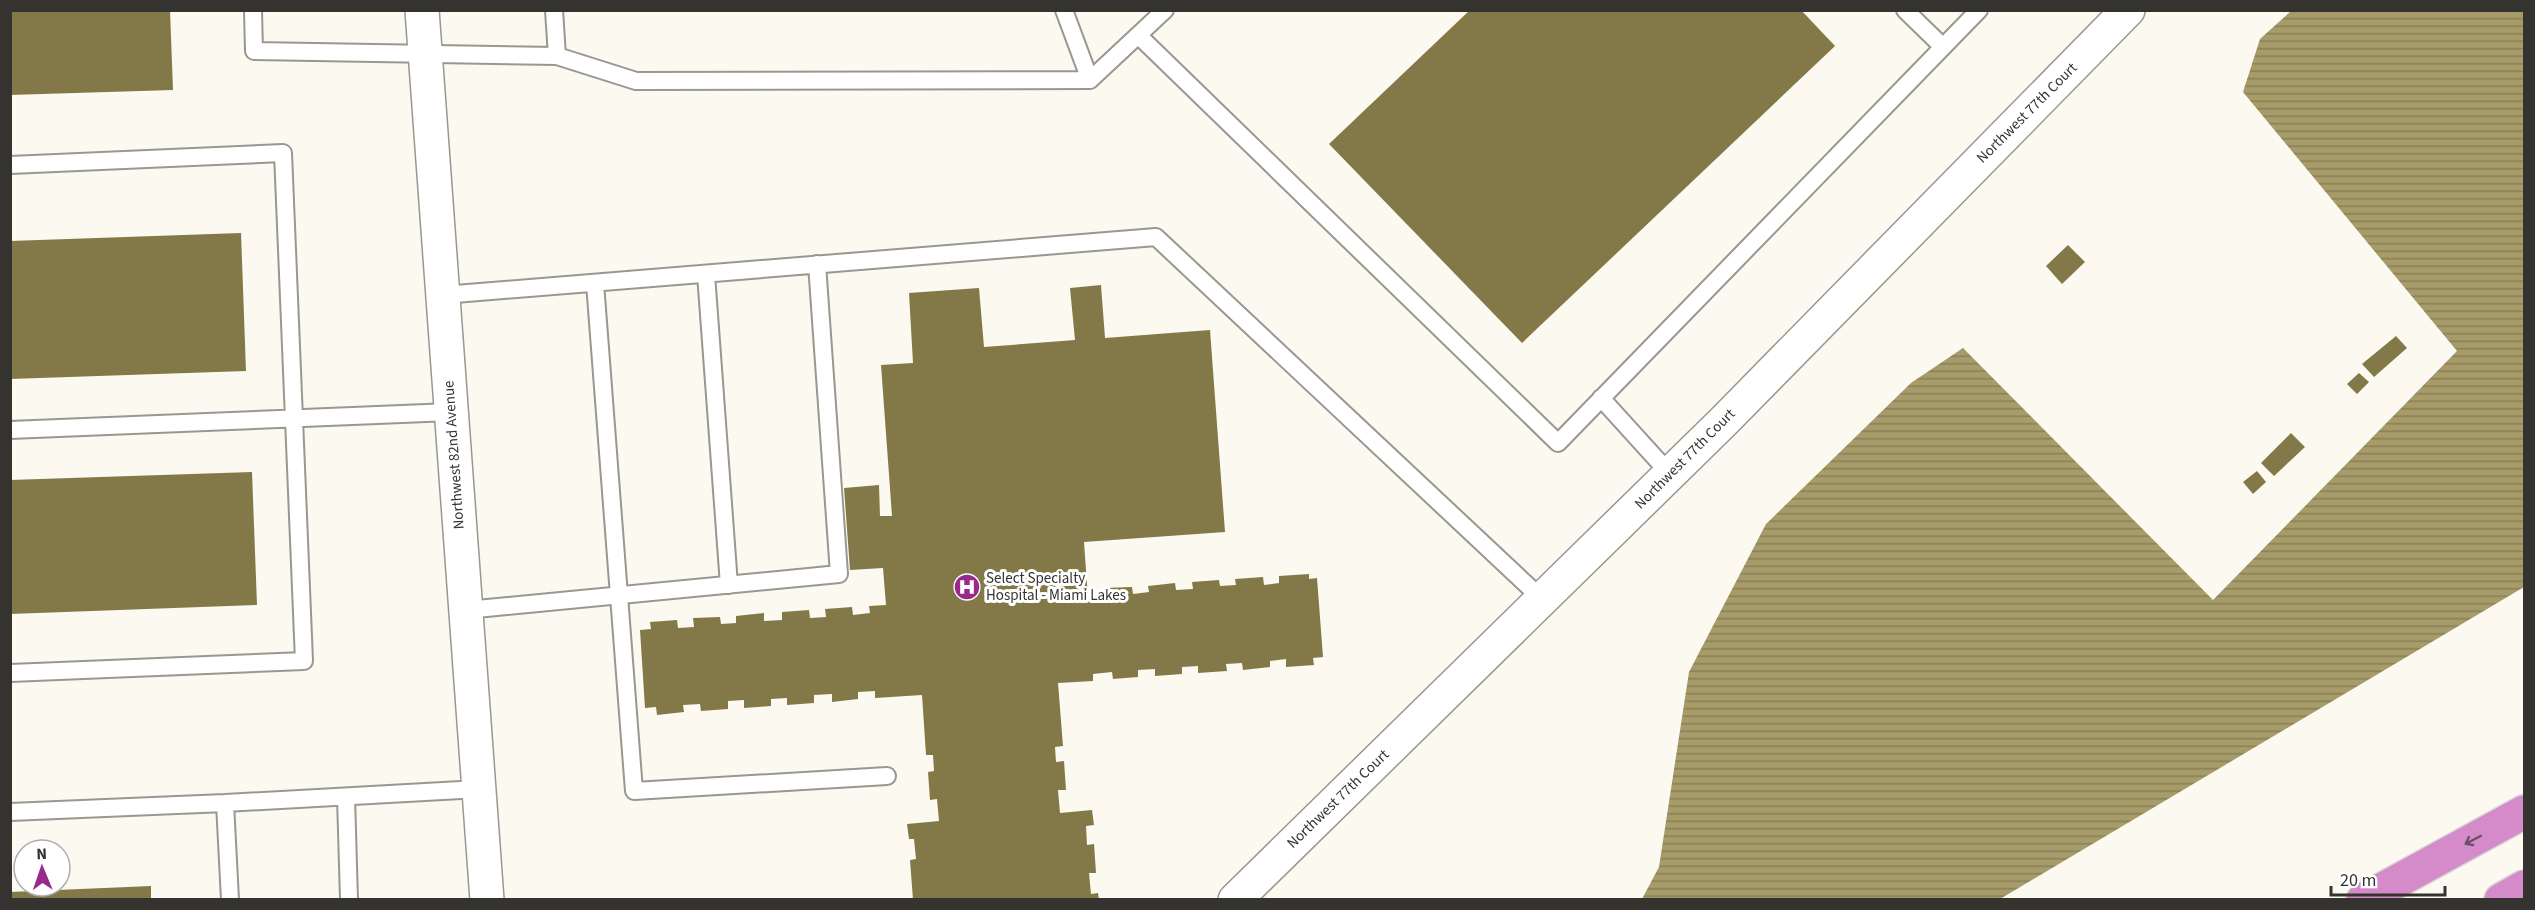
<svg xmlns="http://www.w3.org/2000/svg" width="2535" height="910" viewBox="0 0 2535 910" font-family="'Source Sans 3',sans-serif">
	<defs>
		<pattern id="water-rules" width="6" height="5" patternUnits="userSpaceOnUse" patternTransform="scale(1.5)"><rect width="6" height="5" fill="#a69b69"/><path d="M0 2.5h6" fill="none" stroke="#887f57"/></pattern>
	</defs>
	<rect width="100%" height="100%" fill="#fbf9f0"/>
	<path fill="url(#water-rules)" d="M2291,11H2524V587L2000,899H1642L1659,867L1689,672L1766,524L1911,383L1963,348L2213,600L2457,351L2243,92L2260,39Z"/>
	<path fill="#837948" d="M10,10H170L173,90L10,95Z
		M1470,10H1801L1835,46L1522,343L1329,144Z
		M241,233L246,371L10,379V241Z
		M2068,245L2085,262L2062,284L2046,266Z
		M1101,285L1105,338L1210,330L1225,532L1084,542L1088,598L1105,596L1104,588L1132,587L1133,594L1149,592L1148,586L1175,583L1176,590L1193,589L1192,582L1219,580L1220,586L1236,585L1235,579L1263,577L1264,585L1279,583V576L1309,574V579L1317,578L1323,657L1313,658L1314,665L1286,667V659L1270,661V667L1243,670L1242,663L1226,664L1227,671L1198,673V666L1182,667V674L1155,676V669L1138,670V677L1113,679L1112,672L1093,674V681L1058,683L1063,746L1055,747L1056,762L1064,761L1066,790H1058L1060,813L1092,810L1094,825L1086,826L1087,845L1094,844L1096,873H1089L1091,894L1098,893L1099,900H913L910,860L916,859L914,839H909L907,824L939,821L937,799L930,800L928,772L934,771L933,755H926L922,695L875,698V691L858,692V699L832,702V694L814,695V703L787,705V698L771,699V706L744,708V700L728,701V709L701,711L700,704L683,705L684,712L657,715L656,707L645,708L640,630L651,629L650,622L677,620L678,628L694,627L693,618L720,617L721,624L736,623V616L764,613V621L782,620V612L809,610L810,618L826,617L825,609L852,607L853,615L870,613L869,606L886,605L883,568L850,570L844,488L879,485L880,516H892L881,365L913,363L909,293L979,288L984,347L1075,340L1070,288Z
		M2396,336L2407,348L2374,377L2362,364Z
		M2359,373L2369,382L2357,394L2347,384Z
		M2291,433L2305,447L2274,476L2261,463Z
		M2257,471L2266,482L2253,494L2243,482Z
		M252,472L257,605L10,614V480Z
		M151,886V900H10V892Z"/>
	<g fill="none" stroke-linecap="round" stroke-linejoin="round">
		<defs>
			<path id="service" d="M253,10L254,51L557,56L554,10
				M1064,10L1090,80L1165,10
				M1905,10L1943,47
				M1138,35L1558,443L1979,10
				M557,56L636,81L1090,80
				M10,165L283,153L304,661L10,673
				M706,274L729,585
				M595,283L634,791L887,776
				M443,295L1156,237L1542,599
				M1601,398L1670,474
				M10,430L451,412
				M466,610L839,574L817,264
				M346,797L349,900
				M10,812L225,803
				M230,900L225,803L479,789"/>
			<path id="minor" d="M1235,900L1724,421L2128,10"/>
			<path id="tertiary" d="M422,10L487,900"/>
			<path id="motorway" d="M2363,900L2524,812
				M2501,900L2524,887"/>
		</defs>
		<use href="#service" stroke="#99978f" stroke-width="20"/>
		<use href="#minor" stroke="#99978f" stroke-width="36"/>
		<use href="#tertiary" stroke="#99978f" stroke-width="36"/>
		<use href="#motorway" stroke="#d6d6d6" stroke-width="36"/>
		<use href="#service" stroke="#fff" stroke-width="16"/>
		<use href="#minor" stroke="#fff" stroke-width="33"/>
		<use href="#tertiary" stroke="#fff" stroke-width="33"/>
		<use href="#motorway" stroke="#d58ac9" stroke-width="33"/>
	</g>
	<defs><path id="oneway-shaft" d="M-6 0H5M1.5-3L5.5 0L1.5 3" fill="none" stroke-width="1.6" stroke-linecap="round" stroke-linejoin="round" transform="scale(1.5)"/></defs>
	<use stroke="#6c5166" href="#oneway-shaft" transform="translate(2473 840) rotate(152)"/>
	<defs>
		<symbol id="hospital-disc" viewBox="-11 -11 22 22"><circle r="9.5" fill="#972a8b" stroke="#fff"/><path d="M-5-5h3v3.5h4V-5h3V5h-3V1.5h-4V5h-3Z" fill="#fff"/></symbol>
	</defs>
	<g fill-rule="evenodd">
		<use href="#hospital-disc" x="952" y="572" width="30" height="30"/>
	</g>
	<g text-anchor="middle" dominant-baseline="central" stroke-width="6" stroke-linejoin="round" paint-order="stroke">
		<g font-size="15" fill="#343330" stroke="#fff">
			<text transform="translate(2027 113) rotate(-45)">Northwest 77th Court</text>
			<text transform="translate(454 455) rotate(-94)">Northwest 82nd Avenue</text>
			<text transform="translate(1685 459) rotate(-45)">Northwest 77th Court</text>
			<text transform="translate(1338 799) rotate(-44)">Northwest 77th Court</text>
		</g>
		<g font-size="15" fill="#343330" stroke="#fff" text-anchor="start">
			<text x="986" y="578">Select Specialty<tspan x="986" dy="17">Hospital - Miami Lakes</tspan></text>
		</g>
	</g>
	<rect width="2535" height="910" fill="none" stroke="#343330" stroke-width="24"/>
	<g transform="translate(42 868) rotate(358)"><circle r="28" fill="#ffffff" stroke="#aeadac" stroke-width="1.5"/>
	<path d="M0-4.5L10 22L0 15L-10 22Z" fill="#972a8b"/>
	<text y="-9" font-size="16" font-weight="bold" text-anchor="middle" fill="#343330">N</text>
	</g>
	<path d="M2331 886v9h114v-9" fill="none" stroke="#343330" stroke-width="3"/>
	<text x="2340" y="886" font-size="18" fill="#343330" stroke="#ffffff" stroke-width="4.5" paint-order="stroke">20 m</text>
</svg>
